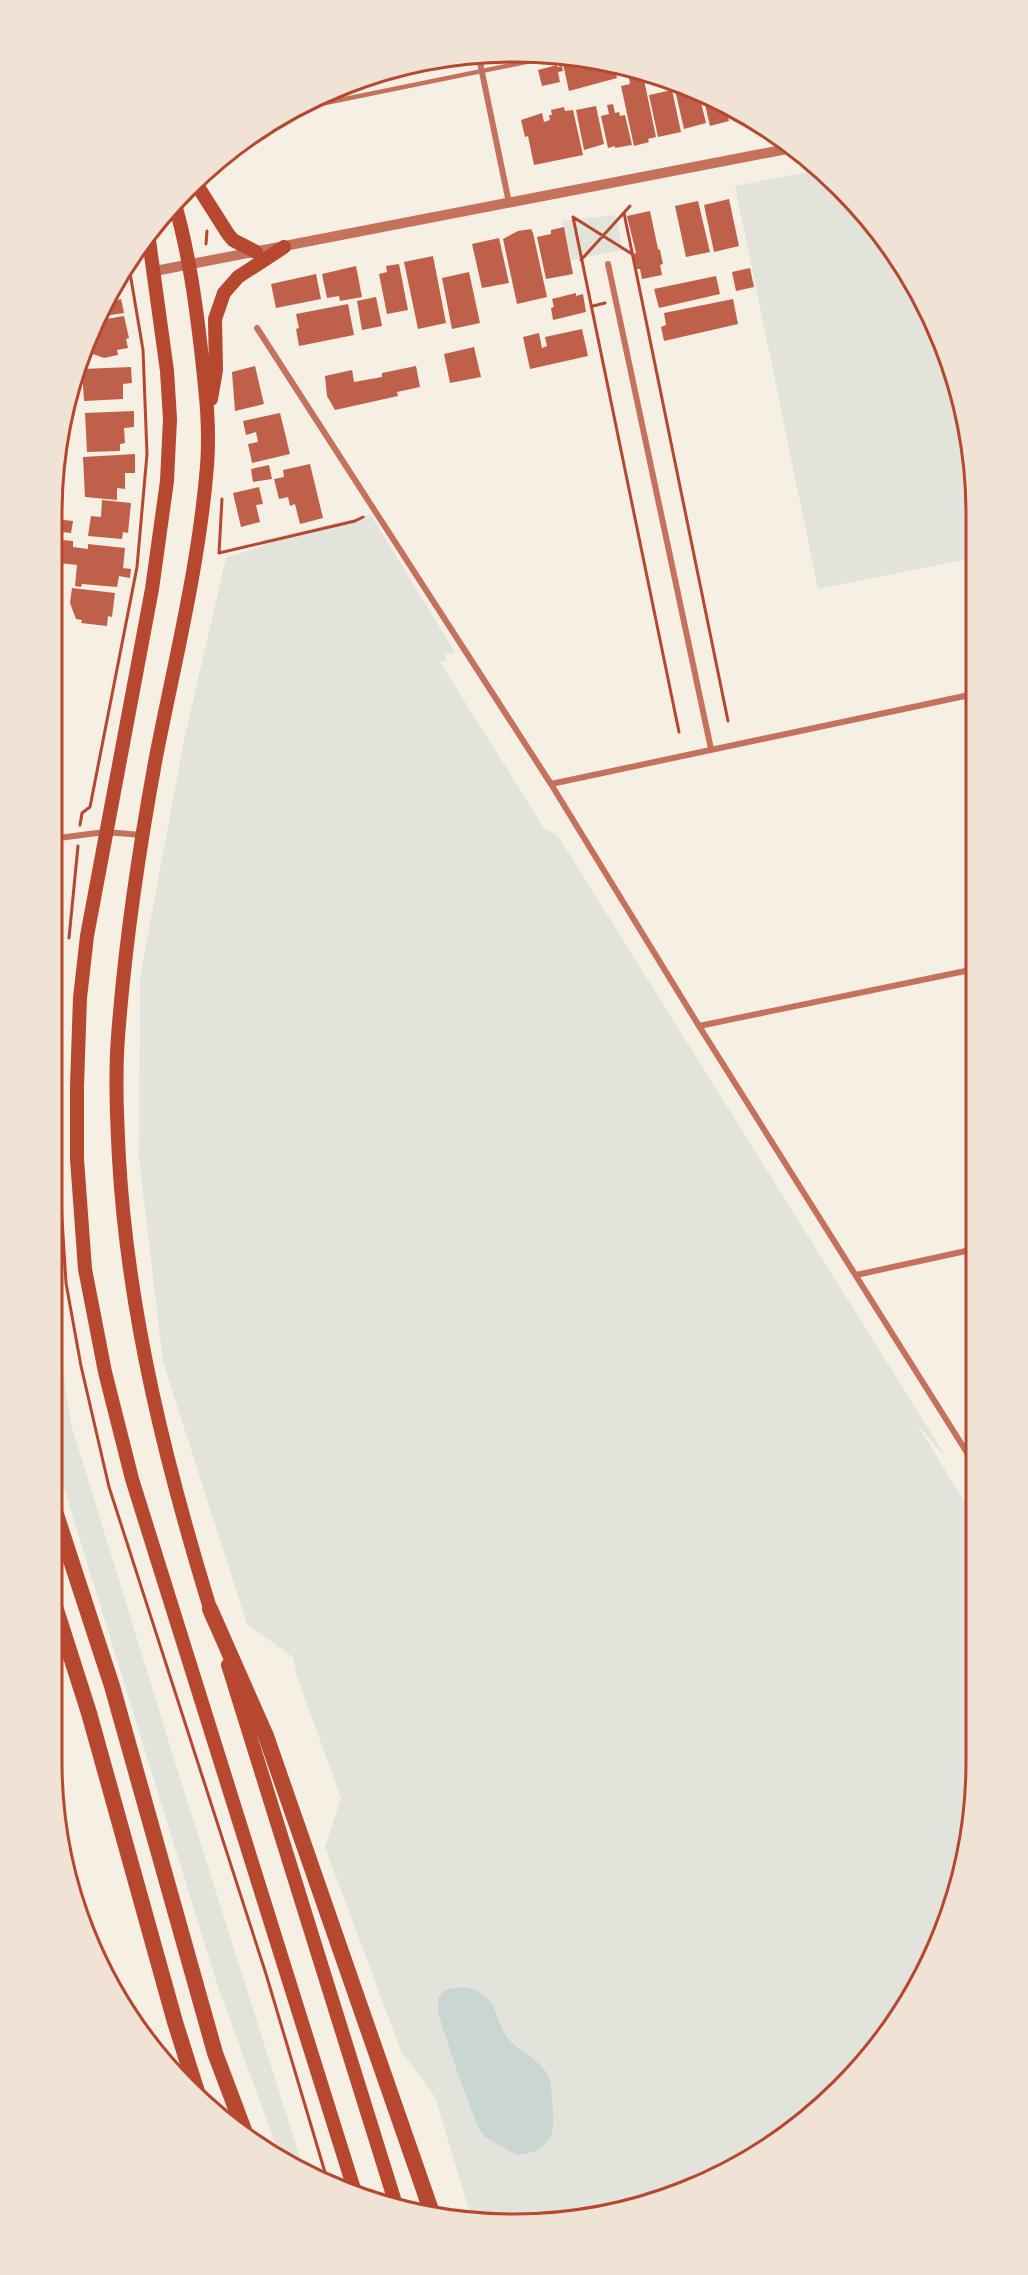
<svg xmlns="http://www.w3.org/2000/svg" width="1028" height="2275" viewBox="0 0 1028 2275" font-family="Karla,sans-serif">
	<rect width="100%" height="100%" fill="#f6efe4"/>
	<path fill="#e2e4dc" d="M818,170L862,209L929,310L973,453V558L818,589L735,186Z
		M616,215L623,250L571,260L562,221Z
		M371,515L455,652L444,655L448,661L440,662L544,828L558,836L948,1460L916,1423L976,1520L977,1761L952,1910L915,1992L862,2066L745,2162L604,2215L514,2224L472,2220L435,2097L401,2051L325,1847L341,1798L296,1674L294,1658L247,1624L163,1362L139,1158L140,978L184,740L226,558L263,546L261,540Z
		M51,1289L71,1424L174,1759L304,2170L286,2163L278,2151L218,1987L51,1446Z"/>
	<path fill="#c9d6d2" d="M462,1987C503,1994 490,2018 511,2042C522,2053 538,2059 546,2072C552,2079 551,2090 552,2099C555,2132 555,2151 517,2155L485,2137L478,2127L459,2077L439,2016C435,1994 441,1989 462,1987Z"/>
	<path fill="#bf614a" d="M589,58L614,64L617,78L569,91L563,64Z
		M557,65V67L562,66L563,71L558,72L560,82L542,86L538,70Z
		M643,75L656,137L648,139L649,142L634,146L621,86L630,84L629,78Z
		M673,81L699,94L706,123L684,129Z
		M672,90L681,132L658,137L649,95Z
		M703,96L726,107L729,121L710,126Z
		M613,104L615,113L619,112L620,116L625,115L632,145L615,148V146L608,148L601,116L609,114L607,105Z
		M596,106L604,144L584,150L576,110Z
		M564,107L565,111L573,110L583,155L534,165L528,136L525,137L521,120L542,113L544,122L550,120L549,115H552L551,110Z
		M732,110L745,116L746,120L735,122Z
		M729,199L739,246L714,252L704,205Z
		M698,201L710,252L686,257L675,206Z
		M650,211L658,249L660,250L663,264L660,265L662,275L642,279L640,269H636L632,255L636,253L627,216Z
		M564,227L573,274L546,279L537,237L551,234V230Z
		M531,229L533,233L547,297L517,304L503,239L518,231Z
		M499,238L509,283L482,288L472,244Z
		M433,256L446,323L418,329L404,262Z
		M399,264L408,310L387,314L379,274L387,272L386,266Z
		M356,266L362,297L340,301L339,296L327,298L322,274Z
		M750,268L754,287L736,291L732,272Z
		M469,272L480,323L452,329L442,278Z
		M316,274L321,299L276,308L271,284Z
		M716,276L720,294L659,308L654,289Z
		M111,286L114,301L121,299L124,313L97,317Z
		M576,293V296L583,294L586,312L553,320L551,308L554,307L552,299Z
		M376,297L382,326L362,330L357,301Z
		M733,299L738,324L664,341L661,327L666,325L664,313Z
		M348,304L354,335L299,346L296,329L299,328L296,314Z
		M124,316L129,338L126,339L128,348L117,350L118,355L104,358L93,354L90,338H88L95,321Z
		M582,329L588,356L530,369L523,337L539,333L542,348L547,346L545,337Z
		M474,347L481,377L450,383L444,354Z
		M255,366L264,404L235,411L232,372Z
		M416,366L420,387L397,392L398,396L335,410L327,396L325,376L352,370L354,382L382,377V373Z
		M131,367L132,383L123,384V399L84,401L82,369Z
		M134,411V427L124,428L125,443L120,444V451L87,452L85,413Z
		M280,413L290,454L252,463L248,444L258,442L256,432L246,435L243,421Z
		M135,454V473H125V489L117,488V500L85,497L83,457Z
		M310,464L323,518L300,524L295,504L290,506L288,497L279,499L274,479L284,477L283,470Z
		M269,465L272,479L253,482L251,469Z
		M259,487L263,504L256,505L260,522L241,527L233,493Z
		M102,500L131,503L128,533L123,532L122,539L88,536L91,516L101,517Z
		M55,519L73,521L71,533L54,531Z
		M51,539L73,541V547L88,549V544L125,548L123,568L131,569L130,578L119,576L117,587L82,584L81,587L75,586L77,565L51,562Z
		M72,588L115,593L112,617L108,616L107,626L81,623L82,620L76,619L70,603Z"/>
	<g fill="none" stroke-linecap="round" stroke-linejoin="round">
		<path stroke="#b5482f" stroke-width="3" d="M624,213L728,721
			M573,217L679,732
			M573,217L632,254
			M206,244L207,231
			M581,260L630,206
			M593,306L605,303
			M222,499L219,553L355,521L363,517
			M80,825L82,813L90,807L137,567L147,454L143,350L128,261
			M69,938L78,846
			M61,1029L55,1105L66,1283L81,1366L109,1487L266,1974L327,2179"/>
		<path stroke="#c5725c" stroke-width="4.5" d="M291,110L560,55"/>
		<path stroke="#c5725c" stroke-width="6" d="M478,53L509,203
			M608,264L711,749
			M257,328L551,784L699,1026L976,1467
			M551,784L974,694
			M51,839L105,832L142,835
			M699,1026L975,969
			M856,1275L975,1249"/>
		<path stroke="#c5725c" stroke-width="10" d="M155,271L792,148"/>
		<path stroke="#b5482f" stroke-width="14" d="M195,182L228,234L233,240L256,252
			M174,201C189,252 196,305 202,358C206,394 210,429 207,466C199,565 175,660 156,757C139,849 125,943 118,1037C115,1077 117,1119 119,1159C128,1316 167,1469 213,1618
			M148,233L167,371L170,419L167,481L152,589L87,936L80,998L77,1086V1159L85,1269L105,1372L132,1479L354,2189
			M211,399L216,370L215,319L224,293L238,277L284,247
			M228,1665L396,2205"/>
		<path stroke="#b5482f" stroke-width="16" d="M51,1499L112,1686L215,2053L244,2130
			M51,1594L89,1713L175,2022L197,2092
			M210,1609L266,1736L433,2216"/>
	</g>
	<path d="M0 0H1028V2275H0ZM514 62H514A452 452 0 0 1 966 514V1762A452 452 0 0 1 514 2214H514A452 452 0 0 1 62 1762V514A452 452 0 0 1 514 62Z" fill="#f1e2d6" fill-rule="evenodd"/>
	<path fill="none" stroke="#b5482f" stroke-width="3" d="M514 62H514A452 452 0 0 1 966 514V1762A452 452 0 0 1 514 2214H514A452 452 0 0 1 62 1762V514A452 452 0 0 1 514 62Z"/>
</svg>
